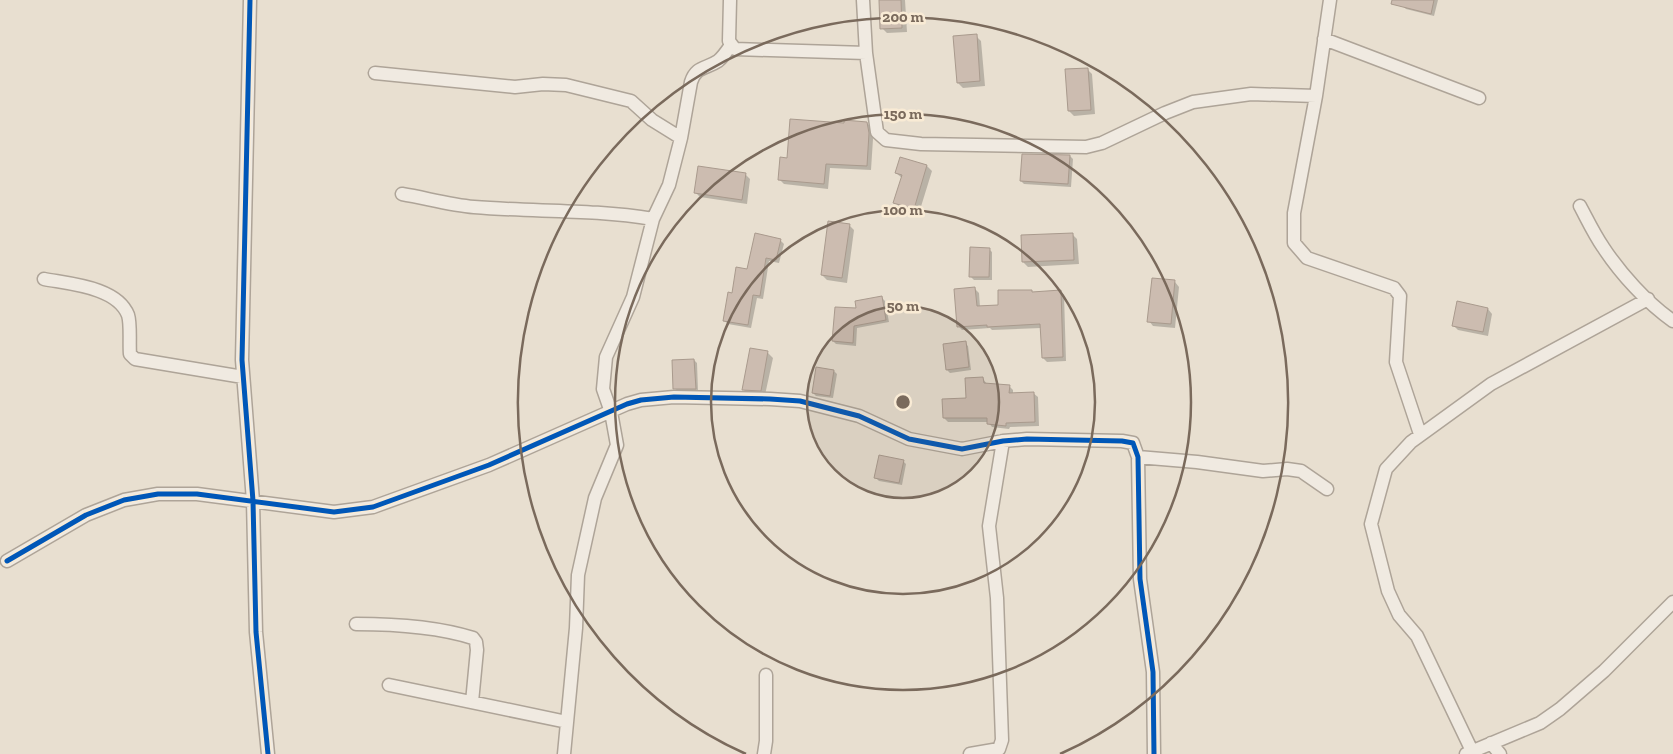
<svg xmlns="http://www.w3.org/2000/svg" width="1673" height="754" viewBox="0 0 1673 754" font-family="'Zilla Slab',serif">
	<rect width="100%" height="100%" fill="#e8dfd0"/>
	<path fill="#0003" d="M880,0H905L907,32L887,33L882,28Z
		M1404,0H1438L1434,16L1406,9L1403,6Z
		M976,36L981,41L985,86L963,88L958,83Z
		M1087,69L1092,74L1095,114L1074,116L1069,111Z
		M867,123L872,128L873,139L871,170L830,168L828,189L784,184L779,179L788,159Z
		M1070,156L1073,159L1071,187L1024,184L1021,181Z
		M927,166L932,171L919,213L900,207L895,202L902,178L896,173Z
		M745,174L750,179L747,204L700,197L695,192Z
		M849,225L854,230L847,283L827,280L822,275Z
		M1072,234L1077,239L1079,264L1028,267L1023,262Z
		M780,240L784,244L779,263L769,261L763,299L757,298L751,328L728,324L724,320L733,294Z
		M989,249L992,252V280H974L971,277Z
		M1175,282L1179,287L1175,328L1153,326L1149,321Z
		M975,289L979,293L980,307L999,306L1031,291L1033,293L1060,291L1064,295L1066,361L1047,362L1043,358L1041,328L992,330L990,328L962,330L958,326Z
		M881,297L885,301L889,322L857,328L856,346L836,344L833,341L858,310Z
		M1488,309L1492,314L1488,336L1458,330L1453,325Z
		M965,343L968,346L971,370L950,373L947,370Z
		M751,349L768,353L773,358L765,395L748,394L743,389Z
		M694,360L697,363L698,391H678L674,388Z
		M834,371L837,374L833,398L816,396L813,393Z
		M983,379L987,384L1009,386L1013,390V394L1033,393L1038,397L1039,426L1010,427L1009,429L992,427L988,422H948L944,418L967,400Z
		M903,461L906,464L902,485L879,481L876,478Z"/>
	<path fill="#ccbcb0" stroke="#a99a8d" d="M879,0H901L902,28L880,29Z
		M1392,0H1434L1431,14L1391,4Z
		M977,34L980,81L957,83L953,36Z
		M1088,68L1091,110L1068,111L1065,69Z
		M790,119L844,123V120L867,122L869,133L867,166L826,164L824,184L778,180L780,157L787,158Z
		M1022,154L1070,155L1068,184L1020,181Z
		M900,157L927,165L914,209L893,203L902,175L895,173Z
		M698,166L746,173L742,200L694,193Z
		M828,221L850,224L842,278L821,275Z
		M755,233L781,239L776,260L766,258L760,296L753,295L748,325L723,321L728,292L732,293L736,267L747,269Z
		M1073,233L1074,260L1022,262L1021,235Z
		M970,247L990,248L989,277H969Z
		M1152,278L1175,280L1171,324L1147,322Z
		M975,287L977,306L998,305V290H1032V292L1061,290L1063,357L1042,358L1040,324L987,327V325L957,327L954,289Z
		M882,296L886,320L854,326L853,343L832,341L835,307L856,308L855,301Z
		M1457,301L1488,308L1483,332L1452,326Z
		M966,341L969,367L946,370L943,344Z
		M750,348L768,351L761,391L742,390Z
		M694,359L696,389H673L672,360Z
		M816,367L834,370L830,396L812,393Z
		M983,377L984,383L1010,385L1009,393L1034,392L1035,422L1006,423V426L987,424V418H943L942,399L966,398L965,378Z
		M879,455L904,460L899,483L874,478Z"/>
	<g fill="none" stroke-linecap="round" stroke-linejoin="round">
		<defs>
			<path id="street" d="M250,0L242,360L253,501L256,632L268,754
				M730,0L729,41L735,49L866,53
				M863,0L866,53L877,132L886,140L921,144L1086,147L1102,143L1165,113L1193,102L1251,94L1316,96
				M1330,0L1316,96L1294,213V243L1307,258L1394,288L1400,296L1396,362L1420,434
				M1324,39L1479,98
				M375,73L515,87L543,84L566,85L631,101L652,120L681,138
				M402,194C426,198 450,205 474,207C534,212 593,209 653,219
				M1580,206C1587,219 1594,234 1603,247C1620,273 1647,303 1673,321
				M44,279C70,284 117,287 128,315C131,324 129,344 130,354L135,359L243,377
				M1138,457L1197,462L1263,471L1287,469L1301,471L1327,489
				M7,561L86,515L124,500L158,494H197L334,512L373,507L489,465L627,404L641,400L674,397L770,399L800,401L859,416L909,439L962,449L1003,441L1027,439L1122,441L1133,443L1138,457L1140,579L1153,672L1154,754
				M356,624C392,624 438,627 473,638L476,642L477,650L472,702
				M389,685L567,722
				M1491,743L1500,754
				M1472,751L1417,636L1399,615L1388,591L1371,524L1386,469L1411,442L1491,384L1648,299
				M564,754L576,628L578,575L595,498L617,445L611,412L603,389L606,357L633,297L653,219L669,185L681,138L691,82C696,66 706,69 718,61C723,57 727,51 731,45
				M764,754L766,741V675
				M970,754L999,749L1002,740L997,598L989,526L1003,441
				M1466,754L1540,723L1560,709L1604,671L1673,602"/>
		</defs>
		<use href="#street" stroke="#aea498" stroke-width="15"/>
		<use href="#street" stroke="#f0eae1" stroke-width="12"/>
		<defs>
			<path id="cycleway" d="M250,0L242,360L253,501L256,632L268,754
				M7,561L86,515L124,500L158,494H197L334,512L373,507L489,465L627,404L641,400L674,397L770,399L800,401L859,416L909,439L962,449L1003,441L1027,439L1122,441L1133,443L1138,457L1140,579L1153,672L1154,754"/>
		</defs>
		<use href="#cycleway" stroke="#f9ebd5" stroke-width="8"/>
		<use href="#cycleway" stroke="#0057b8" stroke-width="5"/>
	</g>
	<circle cx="903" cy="402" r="96" fill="#7a6a5c" fill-opacity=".12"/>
	<g fill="none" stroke="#7a6a5c" stroke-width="2.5">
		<circle cx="903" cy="402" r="96"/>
		<circle cx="903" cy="402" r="192"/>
		<circle cx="903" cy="402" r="288"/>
		<path d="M746 754A385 385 0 1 1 1060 754"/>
	</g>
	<circle cx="903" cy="402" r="8" fill="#7a6a5c" stroke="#f9ebd5" stroke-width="2.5"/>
	<g font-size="15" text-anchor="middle" font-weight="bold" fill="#7a6a5c" stroke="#f9ebd5" stroke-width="5" stroke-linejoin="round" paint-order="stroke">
		<text x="903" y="22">200 m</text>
		<text x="903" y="119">150 m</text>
		<text x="903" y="215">100 m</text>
		<text x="903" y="311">50 m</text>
	</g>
</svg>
